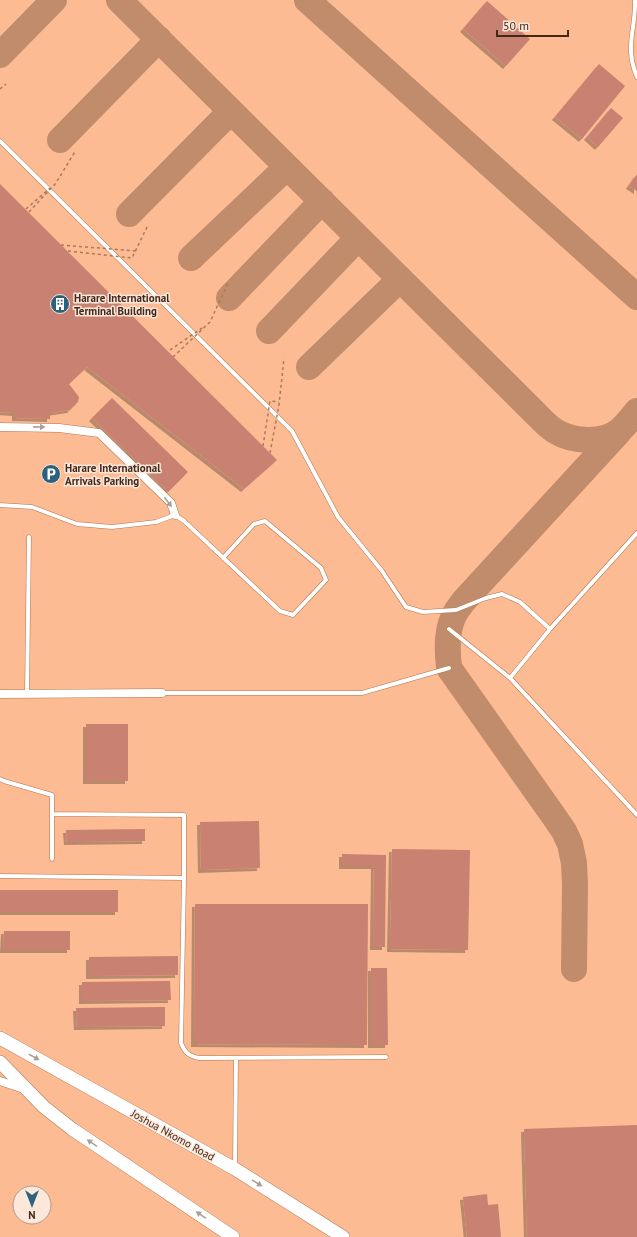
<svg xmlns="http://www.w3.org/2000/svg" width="637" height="1237" viewBox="0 0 637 1237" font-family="'PT Sans',sans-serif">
	<defs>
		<filter id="shadow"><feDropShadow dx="-3" dy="3" stdDeviation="0" flood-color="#0004"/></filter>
	</defs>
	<rect width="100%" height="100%" fill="#fcbb92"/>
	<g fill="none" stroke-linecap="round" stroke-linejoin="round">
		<path stroke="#c08c6b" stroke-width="26" d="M119,0L532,410C539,417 547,426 555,431C573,442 604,444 620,430C627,424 632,417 637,411
			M307,0L637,297
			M0,55L54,0
			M60,140L159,39
			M129,214L231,111
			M191,258L287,167
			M229,298L322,201
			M269,331L358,238
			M309,367L400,279
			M574,969L575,884L574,863L570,844L564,831L553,815L449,668C447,648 446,627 457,610C461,604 466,598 471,593L619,432"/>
	</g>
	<path fill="#c98171" filter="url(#shadow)" d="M487,1L530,39L506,66L463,29Z
		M599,64L625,86L582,139L555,117Z
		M611,108L623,118L598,147L587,137Z
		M637,174V191L629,186Z
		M0,184L277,460L244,489L87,367L69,384L79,397L78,402L70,410L50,413V419L15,418V413L0,412Z
		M112,398L188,472L168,492L92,418Z
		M86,724H128V781H86Z
		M259,821L260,868L201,870L200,822Z
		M145,829V841L67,842L66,830Z
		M392,849L470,850L468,950L390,949Z
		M342,854L386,855L385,947H373L374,866H342Z
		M0,890H118V912H0Z
		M195,904H368L367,1045L194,1044Z
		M4,931H70V950H3Z
		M178,956V975L89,976V957Z
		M371,968H387L388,1045H371Z
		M170,981L171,1000L82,1001V982Z
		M165,1007V1026L77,1027L76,1008Z
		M637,1125V1237H527L524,1129Z
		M487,1194L488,1205L498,1204L501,1237H467L463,1197Z"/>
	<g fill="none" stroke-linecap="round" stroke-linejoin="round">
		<defs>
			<path id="service" d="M635,0C636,29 624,47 637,77
				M0,141L292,431L338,517L382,571L406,607L423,612L456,610L486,598L502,594L520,602L550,629
				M0,505L32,507L77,524L112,527L156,522L175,515L184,521L280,611L293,615L326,580L321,568L265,521L254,524L223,558
				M449,629L510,678L637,815
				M510,678L550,629L637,533
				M162,693H362L449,668
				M27,694L29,537
				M0,779L4,781L52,795V859
				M52,814L184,815V878L181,1043C185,1053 189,1056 199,1058L386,1057
				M0,876L184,878
				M235,1167L236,1058"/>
			<path id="minor" d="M0,427L59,428L99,433L171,503L175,515
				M0,694L162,693
				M0,1081L24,1089"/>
			<path id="primary" d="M0,1038L235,1169L343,1237
				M0,1062L44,1107L72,1129L233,1237"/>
		</defs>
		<use href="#service" stroke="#b2764f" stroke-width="5"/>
		<use href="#minor" stroke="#b2764f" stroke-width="9"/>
		<use href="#primary" stroke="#b2764f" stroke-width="14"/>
		<path stroke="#a97a5c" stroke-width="1.5" stroke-dasharray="3 3" stroke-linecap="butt" d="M0,89L6,84"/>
		<use href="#service" stroke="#fff" stroke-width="4"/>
		<use href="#minor" stroke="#fff" stroke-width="8"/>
		<use href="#primary" stroke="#fff" stroke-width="13"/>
		<path stroke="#a97a5c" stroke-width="1.5" stroke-dasharray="3 3" stroke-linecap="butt" d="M26,209L50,188
			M29,212L56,183L76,150
			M61,245L136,251
			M68,251L132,258L148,225
			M170,350L205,326
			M173,357L210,322L228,283
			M263,446L270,401L279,402
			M270,453L279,405L284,358"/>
	</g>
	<defs><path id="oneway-solid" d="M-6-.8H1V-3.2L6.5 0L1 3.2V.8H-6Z"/></defs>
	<g fill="#aa9e97">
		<use href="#oneway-solid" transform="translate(39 427) rotate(1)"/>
		<use href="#oneway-solid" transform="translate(168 502) rotate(53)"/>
		<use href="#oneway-solid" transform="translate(34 1057) rotate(29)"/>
		<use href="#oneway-solid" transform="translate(92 1143) rotate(-145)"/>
		<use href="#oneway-solid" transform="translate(257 1183) rotate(32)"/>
		<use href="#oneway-solid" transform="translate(201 1215) rotate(-146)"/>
	</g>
	<defs>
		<symbol id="building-disc" viewBox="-11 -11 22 22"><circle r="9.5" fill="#2b617c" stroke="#fce7db"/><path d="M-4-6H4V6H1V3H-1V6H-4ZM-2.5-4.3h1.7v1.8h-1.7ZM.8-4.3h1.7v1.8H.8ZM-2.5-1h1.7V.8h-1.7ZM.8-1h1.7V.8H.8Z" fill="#fff"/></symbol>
		<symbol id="parking-disc" viewBox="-11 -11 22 22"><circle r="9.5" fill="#2b617c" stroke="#fce7db"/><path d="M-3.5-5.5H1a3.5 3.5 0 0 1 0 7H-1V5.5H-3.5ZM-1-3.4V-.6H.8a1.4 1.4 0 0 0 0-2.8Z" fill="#fff"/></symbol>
	</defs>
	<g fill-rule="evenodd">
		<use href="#building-disc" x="49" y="293" width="22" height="22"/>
		<use href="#parking-disc" x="40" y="463" width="22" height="22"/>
	</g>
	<g text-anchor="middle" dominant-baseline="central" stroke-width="3" stroke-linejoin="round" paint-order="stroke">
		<g font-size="11" font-weight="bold" fill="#412818" stroke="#fce7db" text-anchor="start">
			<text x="74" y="298">Harare International<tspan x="74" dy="13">Terminal Building</tspan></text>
			<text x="65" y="468">Harare International<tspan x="65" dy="13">Arrivals Parking</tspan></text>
		</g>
		<g font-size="11" fill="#412818" stroke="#fce7db">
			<text transform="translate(173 1135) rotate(29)">Joshua Nkomo Road</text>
		</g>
	</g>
	<g transform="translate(32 1205) rotate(180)"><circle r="19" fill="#fce7db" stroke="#b19b8d"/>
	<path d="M0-3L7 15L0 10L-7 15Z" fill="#2b617c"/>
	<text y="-6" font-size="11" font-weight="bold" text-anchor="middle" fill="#412818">N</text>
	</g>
	<path d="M497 30v6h71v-6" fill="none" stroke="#412818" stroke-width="2"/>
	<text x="503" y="30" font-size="12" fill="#412818" stroke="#fce7db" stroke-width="3" paint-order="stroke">50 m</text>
</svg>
